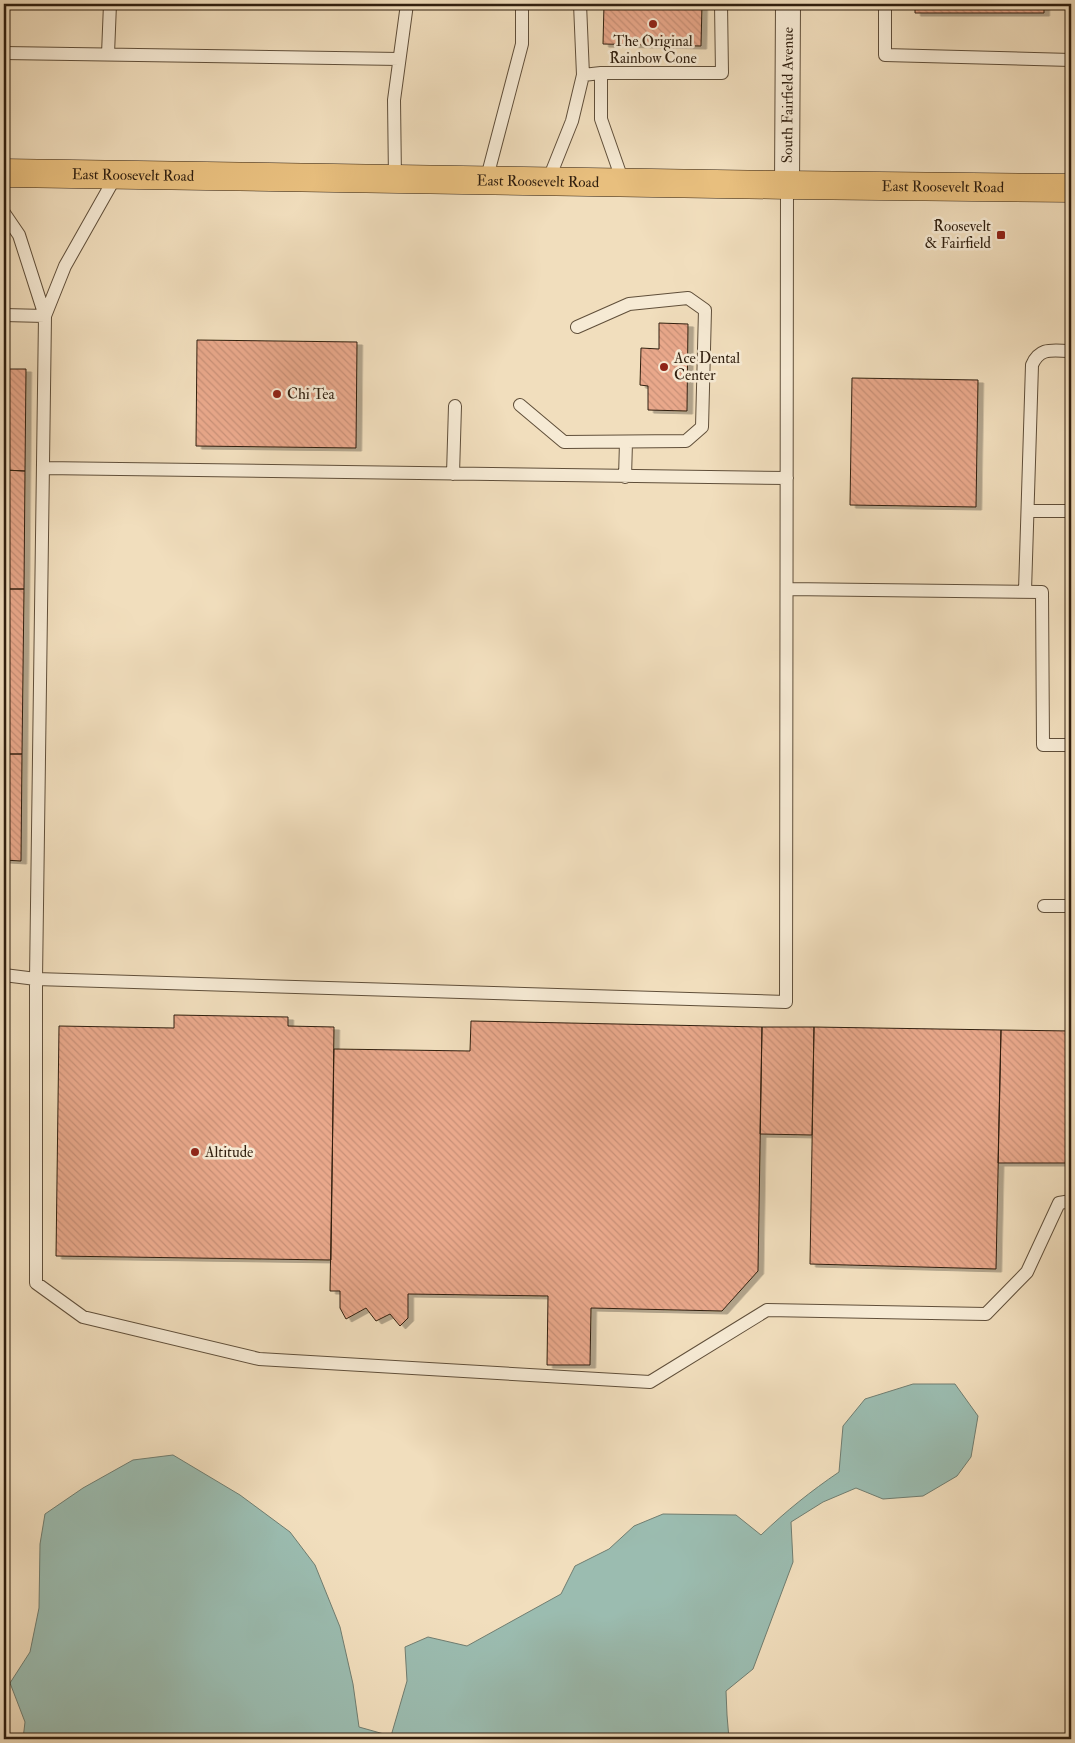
<svg xmlns="http://www.w3.org/2000/svg" width="1075" height="1743" viewBox="0 0 1075 1743" font-family="'IM FELL Double Pica',serif">
	<defs>
		<pattern id="building-back-hatch" width="6" height="6" patternUnits="userSpaceOnUse" patternTransform="scale(1.25)"><rect width="6" height="6" fill="#e9a88b"/><path d="M-1 5l2 2M0 0l6 6M5-1l2 2" fill="none" stroke="#c89077"/></pattern>
		<filter id="shadow"><feDropShadow dx="5.5" dy="3" stdDeviation="0" flood-color="#0004"/></filter>
	</defs>
	<rect width="100%" height="100%" fill="#f1debd"/>
	<filter id="stains"><feTurbulence type="fractalNoise" baseFrequency=".004" numOctaves="4"/><feColorMatrix values="0 0 0 0 .2 0 0 0 0 .09 0 0 0 0 .02 0 0 0 .5 -.17"/></filter>
	<radialGradient id="worn" r=".72"><stop offset=".6" stop-color="#630" stop-opacity="0"/><stop offset="1" stop-color="#630" stop-opacity=".3"/></radialGradient>
	<path fill="#9bbcb0" stroke="#707d70" d="M913,1384H955L978,1416L971,1457L957,1476L923,1496L883,1499L856,1488L823,1502L791,1522L793,1562L753,1669L726,1691L727,1715L729,1739H23L25,1722L10,1683L30,1652L39,1608L40,1544L45,1514L83,1488L133,1460L173,1455L240,1495L290,1532L315,1565L340,1627L353,1684L359,1727L391,1736L407,1681L405,1647L428,1637L467,1646L561,1594L575,1566L609,1549L634,1526L663,1514L736,1515L761,1535C786,1511 811,1491 839,1472L843,1426L865,1399Z"/>
	<path fill="url(#building-back-hatch)" stroke="#301f0f" filter="url(#shadow)" d="M604,4H702L701,46L603,44Z
		M915,4H1044V13H915Z
		M659,323L688,324L687,411L648,410V386L640,385L641,348L659,349Z
		M197,340L357,342L356,448L196,446Z
		M4,369H26L25,471L4,470Z
		M852,378L978,380L976,507L850,505Z
		M4,470L25,471L24,589H4Z
		M4,589H24L22,754H4Z
		M4,754H22L21,861L4,860Z
		M174,1015L288,1017V1026L334,1027L331,1260L56,1256L59,1026L174,1028Z
		M471,1021L762,1027L758,1271L722,1311L591,1308L590,1365H547L548,1296L408,1294V1318L400,1326L390,1314L376,1321L366,1308L346,1319L340,1308V1291H330L334,1049L470,1051Z
		M762,1027H814L812,1135L760,1134Z
		M814,1027L1001,1030L996,1269L810,1264Z
		M1001,1030L1071,1031V1163H998Z"/>
	<g fill="none" stroke-linecap="round" stroke-linejoin="round">
		<defs>
			<path id="service" d="M885,4V55L1071,60
				M4,53L399,59
				M108,54L110,4
				M601,73V119L623,182
				M583,75L601,73H722L721,4
				M395,179L394,100L407,4
				M486,181L522,44V4
				M548,181L572,121L583,75L580,4
				M4,213L19,235L45,316L36,979V1283L83,1317L259,1359L650,1382L767,1310L986,1314L1027,1272L1059,1203L1071,1201
				M4,315L45,316
				M45,316L65,266L117,174
				M520,405L564,442L686,441L702,427L705,310L688,298L629,304L577,327
				M43,468L787,478
				M453,474L455,406
				M625,477L626,442
				M1028,511H1071
				M787,589L1042,592L1043,745H1071
				M1025,591L1032,365C1040,346 1054,351 1071,351
				M1044,906H1071
				M4,975L36,979L786,1002L787,185"/>
			<g id="minor">
				<path id="s1" d="M787,185L788,4"/>
			</g>
			<g id="primary">
				<path id="s2" d="M4,173L787,185L1071,188"/>
			</g>
		</defs>
		<use href="#service" stroke="#604f3a" stroke-width="14"/>
		<use href="#minor" stroke="#604f3a" stroke-width="26"/>
		<use href="#primary" stroke="#301f0f" stroke-width="29"/>
		<use href="#service" stroke="#f6ead4" stroke-width="12"/>
		<use href="#minor" stroke="#f6ead4" stroke-width="24"/>
		<use href="#primary" stroke="#e8bf7e" stroke-width="28"/>
	</g>
	<g fill="#8f2418" stroke="#f6ead4" stroke-width="2">
		<circle cx="653" cy="24" r="5"/>
		<rect x="996" y="230" width="10" height="10" rx="2.5"/>
		<circle cx="664" cy="367" r="5"/>
		<circle cx="277" cy="394" r="5"/>
		<circle cx="195" cy="1152" r="5"/>
	</g>
	<g text-anchor="middle" dominant-baseline="central" stroke-width="5" stroke-linejoin="round" paint-order="stroke">
		<g font-size="15" fill="#301f0f" stroke="#f6ead4" text-anchor="start">
			<text x="653" y="41" text-anchor="middle">The Original<tspan x="653" dy="17">Rainbow Cone</tspan></text>
			<text x="991" y="226" text-anchor="end">Roosevelt<tspan x="991" dy="17">&amp; Fairfield</tspan></text>
			<text x="674" y="358">Ace Dental<tspan x="674" dy="17">Center</tspan></text>
			<text x="287" y="394">Chi Tea</text>
			<text x="205" y="1152">Altitude</text>
		</g>
		<g font-size="15" fill="#301f0f" stroke="#f6ead4">
			<text stroke="none"><textPath href="#s1" startOffset="90">South Fairfield Avenue</textPath></text>
			<text stroke="none"><textPath href="#s2" startOffset="129">East Roosevelt Road</textPath></text>
			<text stroke="none"><textPath href="#s2" startOffset="534">East Roosevelt Road</textPath></text>
			<text stroke="none"><textPath href="#s2" startOffset="939">East Roosevelt Road</textPath></text>
		</g>
	</g>
	<rect width="1075" height="1743" fill="none" stroke="#f1debd" stroke-width="20"/>
	<rect x="5" y="5" width="1065" height="1733" fill="none" stroke="#301f0f" stroke-width="2.5"/>
	<rect x="10" y="10" width="1055" height="1723" fill="none" stroke="#301f0f"/>
	<rect width="100%" height="100%" filter="url(#stains)"/>
	<rect width="100%" height="100%" fill="url(#worn)"/>
</svg>
